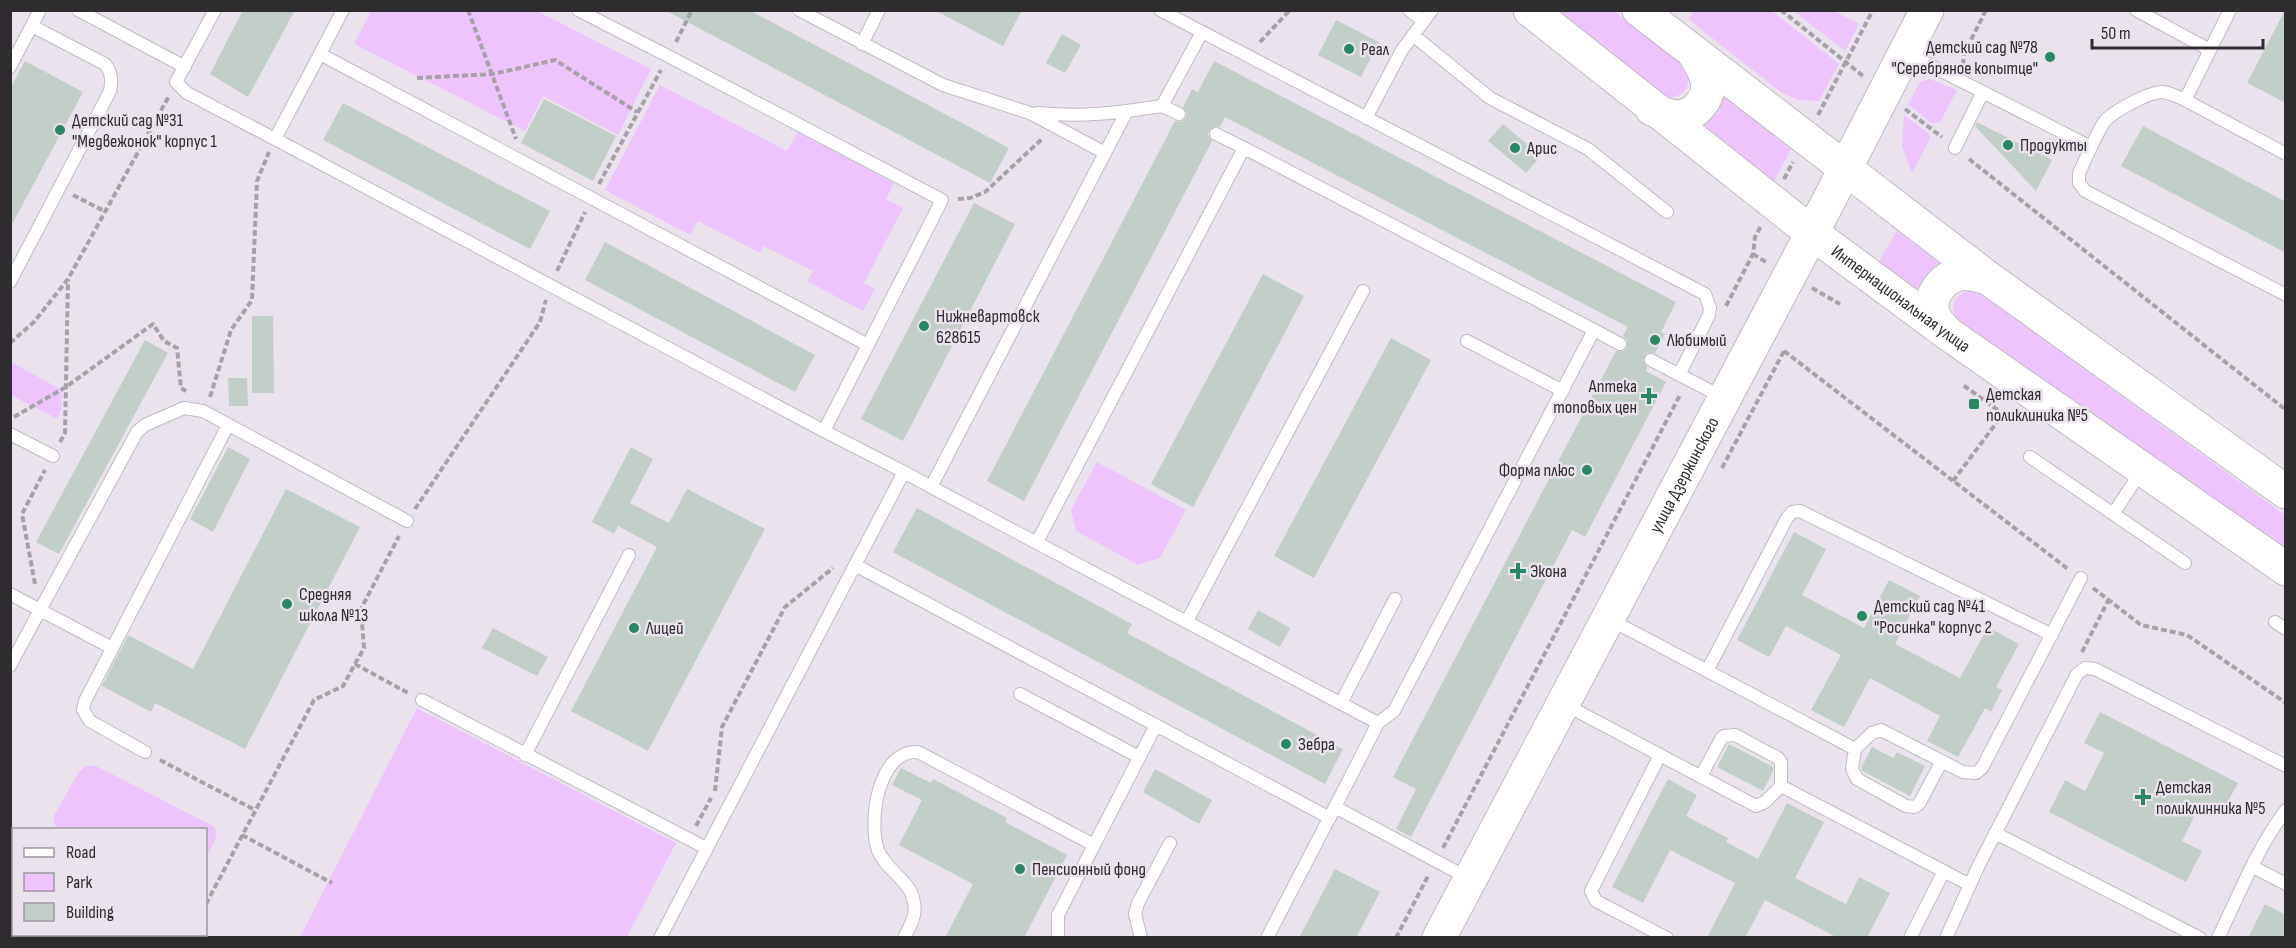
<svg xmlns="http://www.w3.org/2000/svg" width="2296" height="948" viewBox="0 0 2296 948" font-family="'Sofia Sans Condensed',sans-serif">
	<rect width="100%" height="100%" fill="#eae3ed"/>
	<path fill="#edc4fe" d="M1695,10L1772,11L1839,64L1819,101L1798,100L1782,93L1688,19Z
		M371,11H537L651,69L618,135L543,96L525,131L354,44Z
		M1554,11H1614L1682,64C1693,82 1690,93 1668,99Z
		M1796,11H1834L1859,24L1845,51L1795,12Z
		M1930,79L1957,90L1940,122L1931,123L1908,104L1920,82Z
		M660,85L787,151L798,132L894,183L886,199L903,208L864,283L875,289L863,311L807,281L813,271L764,246L760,253L698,221L690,235L605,190Z
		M1723,95L1791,149L1772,185L1695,125C1712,118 1721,113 1723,95Z
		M1904,115L1928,133L1930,139L1912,173L1902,146Z
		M1897,231L1944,266C1929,272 1919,279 1921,296L1878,263Z
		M1971,290L1977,291L2285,515V547L1956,320C1949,306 1955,293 1971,290Z
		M11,362L62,390L61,409L57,419L11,395Z
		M1097,462L1186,510L1160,558L1138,565L1076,531L1071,510Z
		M417,708L676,843L627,937H300Z
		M87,765L98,767L215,827L216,838L206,858V830L58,829L54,824V816L78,773Z"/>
	<path fill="#c2cec8" d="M243,10H295L248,97L210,74Z
		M665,10H749L1009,148L990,183Z
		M934,10H1022L1003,46Z
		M2285,10H2286V103L2247,83Z
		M1336,20L1379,42L1361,77L1318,55Z
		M1062,34L1081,45L1065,73L1046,63Z
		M25,61L83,92L10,228V89Z
		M1214,61L1676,302L1661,332L1665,334L1655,353H1647L1643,360L1647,367L1646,371L1666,382L1585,537L1572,530L1411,837L1396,829L1416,789L1393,777L1616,351H1624L1627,347V340L1623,336L1628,327L1225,117L1220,127L1215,126L1209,130L1208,135L1212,141L1024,501L987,481L1175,121L1180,122L1186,118L1187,113L1183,107L1192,89L1198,92Z
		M544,99L616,136L593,181L521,143Z
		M343,103L550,211L530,249L323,140Z
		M1977,122L2052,160L2036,191L1975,126Z
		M1503,124L1541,156L1526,173L1488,141Z
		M2143,126L2286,202V253L2121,166Z
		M974,203L1015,224L903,441L861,419Z
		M605,242L815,355L795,392L585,280Z
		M1263,274L1304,296L1193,507L1151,484Z
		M252,316H273L274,393H252Z
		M1391,338L1431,360L1314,578L1274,556Z
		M145,340L168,353L59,554L36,542Z
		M228,378H247L248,406H229Z
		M228,447L250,459L213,532L190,519Z
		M631,447L653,459L630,503L669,523L687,489L765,529L648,751L571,711L657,547L618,526L614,534L592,522Z
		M286,489L360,527L245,749L155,703L151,712L102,686L128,635L193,669Z
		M917,508L1132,624L1127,633L1343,749L1325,784L893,552Z
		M1794,532L1826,549L1802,595L1864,628L1889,580L1920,596L1895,644L1960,678L1988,627L2019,644L1996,687L2002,690L1991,712L1985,708L1958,757L1927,741L1940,716L1870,678L1844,727L1811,710L1841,655L1786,626L1769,657L1737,640Z
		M1258,610L1290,628L1280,647L1248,629Z
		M493,628L548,657L537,676L482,648Z
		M2100,712L2238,783L2221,814L2201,803L2182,841L2202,851L2186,882L2049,812L2065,780L2085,791L2104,753L2084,743Z
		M1729,744L1773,767V771L1763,791L1717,767Z
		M1872,747L1893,758L1897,752L1925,766L1910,796L1862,771L1861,768Z
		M901,768L931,783L933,779L1007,818L1005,822L1067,855L1024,938H945L973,884L899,845L922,800L892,785Z
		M1155,769L1212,800L1199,824L1143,792Z
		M1668,779L1697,795L1686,816L1728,838L1726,842L1758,859L1787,803L1824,822L1795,878L1846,904L1859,877L1890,893L1867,938H1838L1765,900L1745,938H1707L1735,883L1670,850L1643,903L1612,887Z
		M1335,869L1380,892L1356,938H1299Z
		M2265,904L2286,915V938H2248Z"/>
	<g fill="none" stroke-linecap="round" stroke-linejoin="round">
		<defs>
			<path id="lane" d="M78,10L185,67
				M215,10L176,82L187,93L275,139L343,10
				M578,10L668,56L942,200L824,431L904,472L855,565
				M799,10L943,85L1030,113L1105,153L931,487L904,472
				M1409,10L1423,21
				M2136,10L2210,50
				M1202,32L1705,294L1710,308L1709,315L1679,375
				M1413,35L1490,98L1588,149L1667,212
				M862,44L879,10
				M1906,53L2091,147C2095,139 2099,130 2104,122C2112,112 2150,91 2163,92C2171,93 2178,97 2185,100L2286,154
				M320,54L868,345
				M10,67L40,10
				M2185,100L2230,10
				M1162,106L1179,114
				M1038,113C1068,116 1096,115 1127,111
				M1366,118L1402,50L1432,10
				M1216,134L1244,148
				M275,139L824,431
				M2091,147L2079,173V183L2085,191L2286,295
				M1955,148L1983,92
				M1105,153L1127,111L1162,106L1202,32L1160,10
				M10,282L110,91C112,80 112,73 105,64L32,26
				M1594,330L1620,344
				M1467,341L1563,391
				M1651,360L1724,398
				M10,434L53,456
				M2030,457L2185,563
				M931,487L1378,723
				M2113,514L2142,470
				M1037,542L1244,148L1594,330L1394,711L1378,723L1335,807
				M10,594L40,610L10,666
				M1609,619L1855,749L1872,733L1881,730L1963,772L1976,773L1982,768L2081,578
				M1187,621L1363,291
				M2275,622L2286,629
				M112,648L40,610L137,432L145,425L184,408L203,411L407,521
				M1707,671L1787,518L1792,512L1800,511L2052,635
				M1020,694L1139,757
				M422,700L706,848
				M1341,703L1395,599
				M1564,704L1756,806L1765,802L1781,786V762L1778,758L1735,735L1724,736L1721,739L1701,776
				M1855,749L1852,769L1857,779L1906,806L1914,807L1919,804L1942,761
				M145,752L90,721L83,710L85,701L228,425
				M525,755L629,555
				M1660,755L1591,891L1596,901L1667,938
				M1781,786L1970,885
				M1995,833L2200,938
				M2253,867L2286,884
				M10,881L14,882
				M112,934L118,938
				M660,938L855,565L1330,818
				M904,938C911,925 918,913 913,898C908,879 885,869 878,850C868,822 878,749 918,752L1094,845
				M1058,938V915L1156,725
				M1141,938L1135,914L1138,903L1170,843
				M1267,938L1335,807L1468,878
				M1910,938L1944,871
				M1946,938L1978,867L2077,674L2085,668L2095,669L2286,766
				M2218,938C2239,895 2257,848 2286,810"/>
			<g id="secondary">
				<path id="s1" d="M1439,938L1812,233L1927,10"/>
			</g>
			<g id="primary">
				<path id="s2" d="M1530,10L1812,233L1947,333L2286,569"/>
				<path d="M1639,10L1988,278L2286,492"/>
				<path d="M1652,109C1661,113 1669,117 1679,117C1696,115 1711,97 1707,80C1705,71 1700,63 1695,55"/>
				<path d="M1947,333C1942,327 1935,321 1933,313C1928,296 1943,277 1960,274C1970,272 1979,276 1988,278"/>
			</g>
		</defs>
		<use href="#lane" stroke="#c0bac3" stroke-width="14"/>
		<use href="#secondary" stroke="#c0bac3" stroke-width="35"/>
		<use href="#primary" stroke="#c0bac3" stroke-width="35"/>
		<path stroke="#a7a1a9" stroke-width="4" stroke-dasharray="6 3" stroke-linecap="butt" d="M468,10L516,139
			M1781,10L1863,76
			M676,42L692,10
			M1260,42L1290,10
			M1963,65L1964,54L1986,10
			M417,78L493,74L555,60L637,112
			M1905,109L1942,137
			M1818,115L1873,10
			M1969,159L2286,410
			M1784,179L1793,162
			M599,184L661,70
			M73,195L104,211
			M958,199L970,198L985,192L1042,139
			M1753,254L1766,262
			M557,271L585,212
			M1812,288L1840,304
			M1726,306L1753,254L1755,237L1761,226
			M10,343L34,322L68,279L169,96
			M1784,351L2068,569
			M210,397L231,330L252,300L257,181L269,152
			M14,417L66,387L153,324L164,341L177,348L181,388L186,391
			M60,442L65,433L68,279
			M1722,468L1784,351
			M1953,481L2003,414L1963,385
			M415,509L540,322L546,300
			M35,584L22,514L45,470
			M2093,588L2141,625L2187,635L2286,703
			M2082,652L2109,599
			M355,664L364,648L361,609L399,536
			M160,760L255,810
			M715,791L722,727L785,607L833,568
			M696,826L711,798
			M242,835L332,883
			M1443,848L1680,395
			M206,904L314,700L343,686L355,664L408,693
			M188,938L189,934
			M1396,938L1428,876"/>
		<use href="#lane" stroke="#fff" stroke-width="12"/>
		<use href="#secondary" stroke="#fff" stroke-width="33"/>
		<use href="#primary" stroke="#fff" stroke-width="33"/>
	</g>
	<g fill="#288861" stroke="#eae3ed" stroke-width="2">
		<circle cx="1349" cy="49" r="6"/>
		<circle cx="2050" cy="57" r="6"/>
		<circle cx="60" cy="130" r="6"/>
		<circle cx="2008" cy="145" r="6"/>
		<circle cx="1515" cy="148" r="6"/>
		<circle cx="924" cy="326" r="6"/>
		<circle cx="1655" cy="340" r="6"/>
		<path d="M1646 387h6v6h6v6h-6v6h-6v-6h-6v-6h6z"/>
		<rect x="1968" y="398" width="12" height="12" rx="3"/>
		<circle cx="1587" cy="470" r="6"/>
		<path d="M1515 562h6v6h6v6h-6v6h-6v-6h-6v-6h6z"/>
		<circle cx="287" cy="604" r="6"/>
		<circle cx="1862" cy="616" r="6"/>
		<circle cx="634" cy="628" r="6"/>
		<circle cx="1286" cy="744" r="6"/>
		<path d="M2140 788h6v6h6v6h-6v6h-6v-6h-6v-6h6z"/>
		<circle cx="1020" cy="869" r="6"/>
	</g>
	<g text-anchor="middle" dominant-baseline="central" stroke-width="5" stroke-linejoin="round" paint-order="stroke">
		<g font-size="18" fill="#2f2c30" stroke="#eae3ed" text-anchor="start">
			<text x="2038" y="47" text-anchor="end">Детский сад №78<tspan x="2038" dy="21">"Серебряное копытце"</tspan></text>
			<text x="1361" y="49">Реал</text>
			<text x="72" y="120">Детский сад №31<tspan x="72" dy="21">"Медвежонок" корпус 1</tspan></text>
			<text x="2020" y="145">Продукты</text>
			<text x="1527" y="148">Арис</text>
			<text x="936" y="316">Нижневартовск<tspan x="936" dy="21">628615</tspan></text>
			<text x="1667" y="340">Любимый</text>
			<text x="1637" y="386" text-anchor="end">Аптека<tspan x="1637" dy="21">топовых цен</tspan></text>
			<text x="1986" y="394">Детская<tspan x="1986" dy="21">поликлиника №5</tspan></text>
			<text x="1575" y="470" text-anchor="end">Форма плюс</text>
			<text x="1530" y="571">Экона</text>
			<text x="299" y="594">Средняя<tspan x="299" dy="21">школа №13</tspan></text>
			<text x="1874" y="606">Детский сад №41<tspan x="1874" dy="21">"Росинка" корпус 2</tspan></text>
			<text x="646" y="628">Лицей</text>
			<text x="1298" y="744">Зебра</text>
			<text x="2156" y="787">Детская<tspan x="2156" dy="21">поликлинника №5</tspan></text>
			<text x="1032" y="869">Пенсионный фонд</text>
		</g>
		<g font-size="18" fill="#2f2c30" stroke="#eae3ed">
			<text stroke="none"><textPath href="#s2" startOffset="470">Интернациональная улица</textPath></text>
			<text stroke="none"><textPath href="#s1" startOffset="524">улица Дзержинского</textPath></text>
		</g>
	</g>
	<rect width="2296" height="948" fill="none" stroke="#2f2c30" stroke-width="24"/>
	<rect x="12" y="828" width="195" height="108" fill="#eae3ed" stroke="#9f9aa1" stroke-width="1.5"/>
	<rect x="24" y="848" width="30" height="9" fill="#ffffff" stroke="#9f9aa1" stroke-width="1.5"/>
	<text x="66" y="858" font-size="18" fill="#2f2c30">Road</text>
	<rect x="24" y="873" width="30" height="18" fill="#edc4fe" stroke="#9f9aa1" stroke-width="1.5"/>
	<text x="66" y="888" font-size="18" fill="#2f2c30">Park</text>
	<rect x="24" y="903" width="30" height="18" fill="#c2cec8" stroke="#9f9aa1" stroke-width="1.5"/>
	<text x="66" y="918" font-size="18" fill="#2f2c30">Building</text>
	<path d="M2092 39v9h171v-9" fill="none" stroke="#2f2c30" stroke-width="3"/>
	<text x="2101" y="39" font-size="18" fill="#2f2c30" stroke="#eae3ed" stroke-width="4.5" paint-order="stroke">50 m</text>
</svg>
